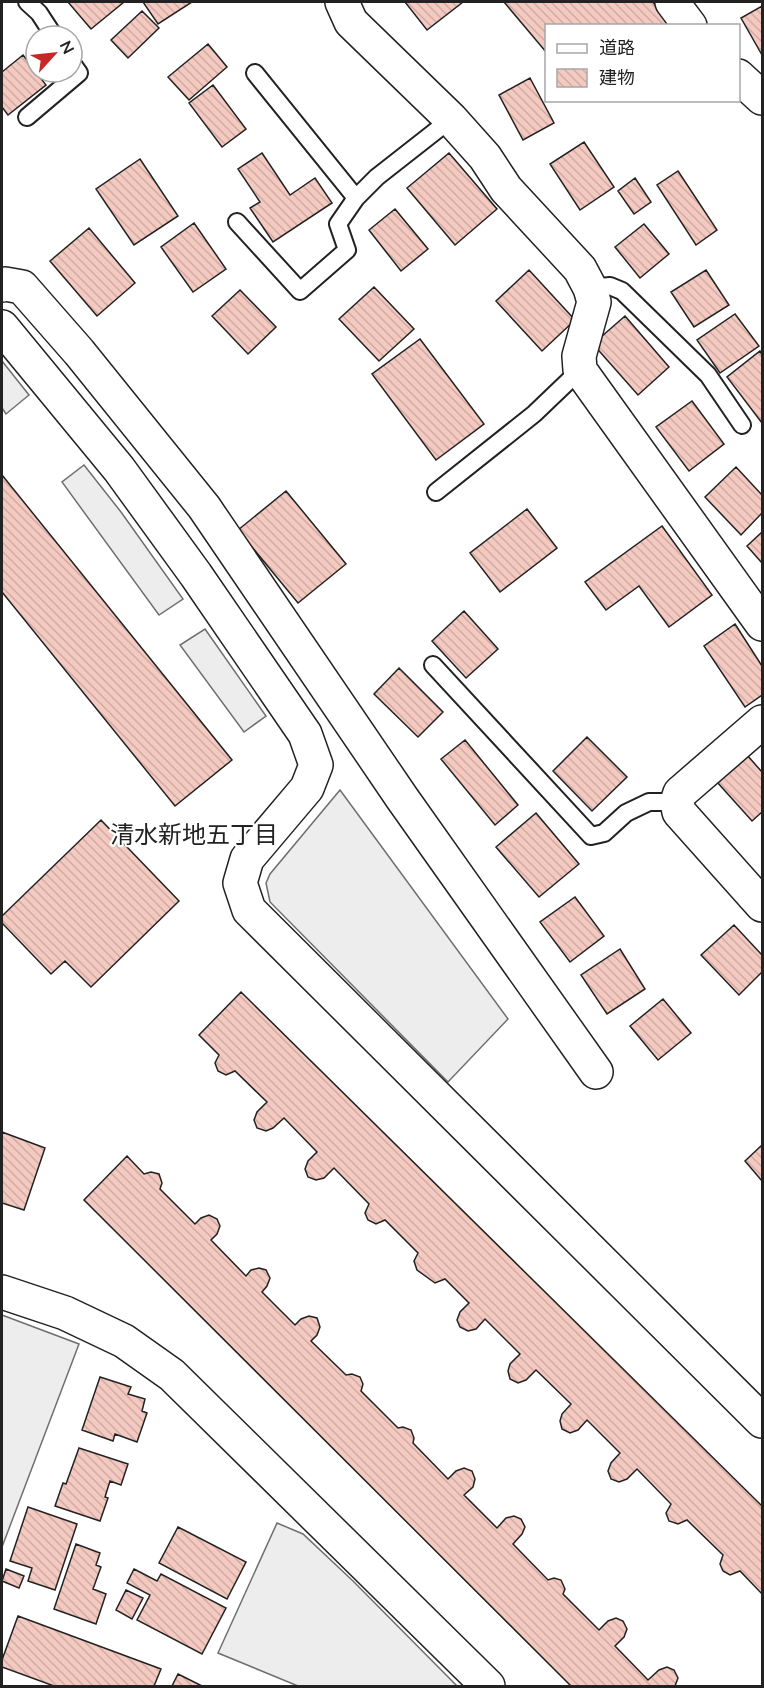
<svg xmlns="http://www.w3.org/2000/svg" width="764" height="1688" viewBox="0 0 764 1688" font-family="Mulish,'Noto Sans JP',sans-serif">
	<defs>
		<pattern id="building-back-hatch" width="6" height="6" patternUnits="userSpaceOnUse" patternTransform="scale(1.5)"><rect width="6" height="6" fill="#f3c9c0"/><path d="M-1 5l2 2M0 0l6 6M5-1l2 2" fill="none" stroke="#d0aca5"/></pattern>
	</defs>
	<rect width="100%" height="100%" fill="#fff"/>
	<path fill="#ededed" stroke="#6f6f6f" stroke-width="1.5" d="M2,361L29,395L6,414L2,408Z
		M84,465L121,512L183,599L159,615L62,482Z
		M205,629L266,716L244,732L180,645Z
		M340,790L508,1019L448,1082L270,902L266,883L270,874Z
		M2,1315L79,1344L2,1547Z
		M277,1523L303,1534L353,1581L457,1686H298L218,1653Z"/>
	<path fill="url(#building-back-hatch)" stroke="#222" stroke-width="1.5" d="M68,2H124L91,29Z
		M143,2H192L158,24Z
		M405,2H463L427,30Z
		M504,2H653L671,26H546V52Z
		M762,6V55L741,18Z
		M142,11L159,28L128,58L111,40Z
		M208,44L227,67L189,100L168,77Z
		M23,55L46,85L8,115L2,107V72Z
		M530,78L554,123L523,140L499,95Z
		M213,85L246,129L222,147L189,103Z
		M584,142L614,187L580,210L550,164Z
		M262,153L290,195L315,178L332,203L273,242L250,208L260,202L238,169Z
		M449,153L497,209L455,245L407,188Z
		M140,159L178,216L134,245L96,189Z
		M678,171L717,230L696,245L657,185Z
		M635,178L651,202L634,214L618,191Z
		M395,209L428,249L401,271L369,230Z
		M194,223L226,269L193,292L161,247Z
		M644,224L669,254L640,278L615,247Z
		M89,228L135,283L97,316L50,261Z
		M529,270L575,320L542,351L496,301Z
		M706,270L729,305L694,327L671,292Z
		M374,287L414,329L379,361L339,319Z
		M240,290L276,327L248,354L212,316Z
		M735,314L759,346L720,373L697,340Z
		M625,316L669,367L638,395L593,344Z
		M420,339L484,424L436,460L372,374Z
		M760,351L762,355V423L727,377Z
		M692,401L724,444L689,471L656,427Z
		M736,467L762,495V513L741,535L705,497Z
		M2,475L232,760L175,806L2,592Z
		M286,491L346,564L298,603L238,530Z
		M527,509L557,548L500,592L470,553Z
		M662,526L712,595L669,627L639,586L606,610L585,582Z
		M762,532V563L747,546Z
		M464,611L498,649L466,678L432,641Z
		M735,624L762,666V695L745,707L704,646Z
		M399,668L443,712L418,737L374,694Z
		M587,737L627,777L592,811L553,771Z
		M465,740L518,805L495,825L441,759Z
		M747,755L762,772V812L752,821L717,782Z
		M536,813L579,864L539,897L496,847Z
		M101,820L179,901L91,987L65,961L51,974L2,923V916Z
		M575,897L604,936L570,962L540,922Z
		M734,925L762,955V972L739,995L701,955Z
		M620,949L645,989L607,1014L581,975Z
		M241,992L762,1506V1594L740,1571L730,1575L723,1571L720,1564L723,1555L687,1520L678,1524L669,1521L666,1513L671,1504L637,1469L627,1479L619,1482L611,1479L608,1471L611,1463L620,1453L587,1420L578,1430L570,1433L562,1429L560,1421L562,1414L571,1404L536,1370L526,1380L518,1383L510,1379L508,1371L510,1364L520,1354L485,1319L476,1329L468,1331L460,1327L457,1320L460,1312L469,1303L445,1279L435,1283L417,1270L414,1261L418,1253L385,1220L376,1224L368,1220L365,1213L369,1204L334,1168L324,1178L316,1180L308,1177L305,1169L308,1161L317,1152L284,1118L273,1128L266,1131L257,1128L254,1120L257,1112L267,1102L235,1071L226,1075L218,1071L215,1063L219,1055L199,1035Z
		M663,999L691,1033L658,1060L630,1026Z
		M2,1132L45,1148L24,1210L2,1203Z
		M762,1145V1181L745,1161Z
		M127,1156L144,1174L151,1172L159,1174L162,1183L160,1189L195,1224L201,1218L209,1215L217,1219L220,1226L217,1234L211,1240L246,1276L251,1270L259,1268L266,1270L270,1278L267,1286L262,1292L295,1325L301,1319L309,1316L317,1318L320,1327L317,1335L311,1341L346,1375L352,1374L360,1377L363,1384L361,1391L398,1428L403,1427L411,1430L414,1438L413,1443L448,1479L456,1471L464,1468L472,1471L475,1479L473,1487L464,1495L497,1528L506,1518L514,1516L521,1519L525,1527L522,1534L513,1544L548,1580L554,1578L561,1580L565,1589L563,1594L599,1630L608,1621L616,1618L623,1621L627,1629L624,1637L615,1646L648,1680L659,1670L667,1667L674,1670L678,1678L675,1686H571L84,1200Z
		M100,1377L131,1387L128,1394L145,1399L142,1411L147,1413L137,1442L115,1434L113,1441L82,1430Z
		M79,1448L128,1464L121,1485L110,1481L105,1497L108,1498L100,1521L55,1506L63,1483L66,1484Z
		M28,1507L77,1524L55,1590L28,1581L32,1568L10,1561Z
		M178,1527L246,1562L227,1599L159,1563Z
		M76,1544L100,1553L96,1565L101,1567L93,1589L106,1594L96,1624L54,1609Z
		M6,1569L24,1576L19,1588L2,1581Z
		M134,1569L157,1581L161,1574L226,1608L202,1654L137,1620L150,1595L127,1583Z
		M126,1590L143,1598L132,1619L116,1610Z
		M18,1616L161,1669L154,1686H54L2,1667V1660Z
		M178,1674L202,1686H172Z"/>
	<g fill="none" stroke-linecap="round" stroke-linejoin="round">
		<defs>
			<path id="service" d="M27,2L39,13L54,36
				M255,73L356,198L377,177L451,119
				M27,117L79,73L72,63
				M237,222L300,291L347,250L338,224L356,198
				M590,288L610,286L622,291L708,375L742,425
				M436,492L534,414L580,370
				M433,665L591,836L604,833L626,813L649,802H677"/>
			<path id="minor" d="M342,2L351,22L451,119L485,157L506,189L580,269L590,288L594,302L579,356L580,370L762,624
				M672,2L690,26
				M738,76L762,98
				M2,285L5,284L22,287L79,352L204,507L402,798L596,1072
				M2,327L119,469L196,575L305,734L316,765L307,788L247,859L240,883L249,910L762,1421
				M762,722L680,793L677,802L679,812L762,905
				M2,1292L65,1313L124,1341L172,1375L488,1686"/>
		</defs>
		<use href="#service" stroke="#222" stroke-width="20"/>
		<use href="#minor" stroke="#222" stroke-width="36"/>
		<use href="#service" stroke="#fff" stroke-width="16"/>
		<use href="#minor" stroke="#fff" stroke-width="33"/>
	</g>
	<g text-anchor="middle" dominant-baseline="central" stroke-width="4.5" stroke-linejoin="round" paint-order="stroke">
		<g font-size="24" fill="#222" stroke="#fff">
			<text x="194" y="834">清水新地五丁目</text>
		</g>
	</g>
	<rect width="764" height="1688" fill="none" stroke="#222222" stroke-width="6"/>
	<rect x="545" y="24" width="195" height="78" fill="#ffffff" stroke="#a7a7a7" stroke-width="1.5"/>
	<rect x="557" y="44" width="30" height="9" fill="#ffffff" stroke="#a7a7a7" stroke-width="1.5"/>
	<text x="599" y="54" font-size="18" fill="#222222">道路</text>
	<rect x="557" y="69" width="30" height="18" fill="url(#building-back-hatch)" stroke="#a7a7a7" stroke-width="1.5"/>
	<text x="599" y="84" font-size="18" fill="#222222">建物</text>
	<g transform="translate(54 54) rotate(63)"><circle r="28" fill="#ffffff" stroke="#a7a7a7" stroke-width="1.5"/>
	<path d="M0-4.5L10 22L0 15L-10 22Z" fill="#c62828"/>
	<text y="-9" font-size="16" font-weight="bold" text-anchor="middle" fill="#222222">N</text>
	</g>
</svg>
